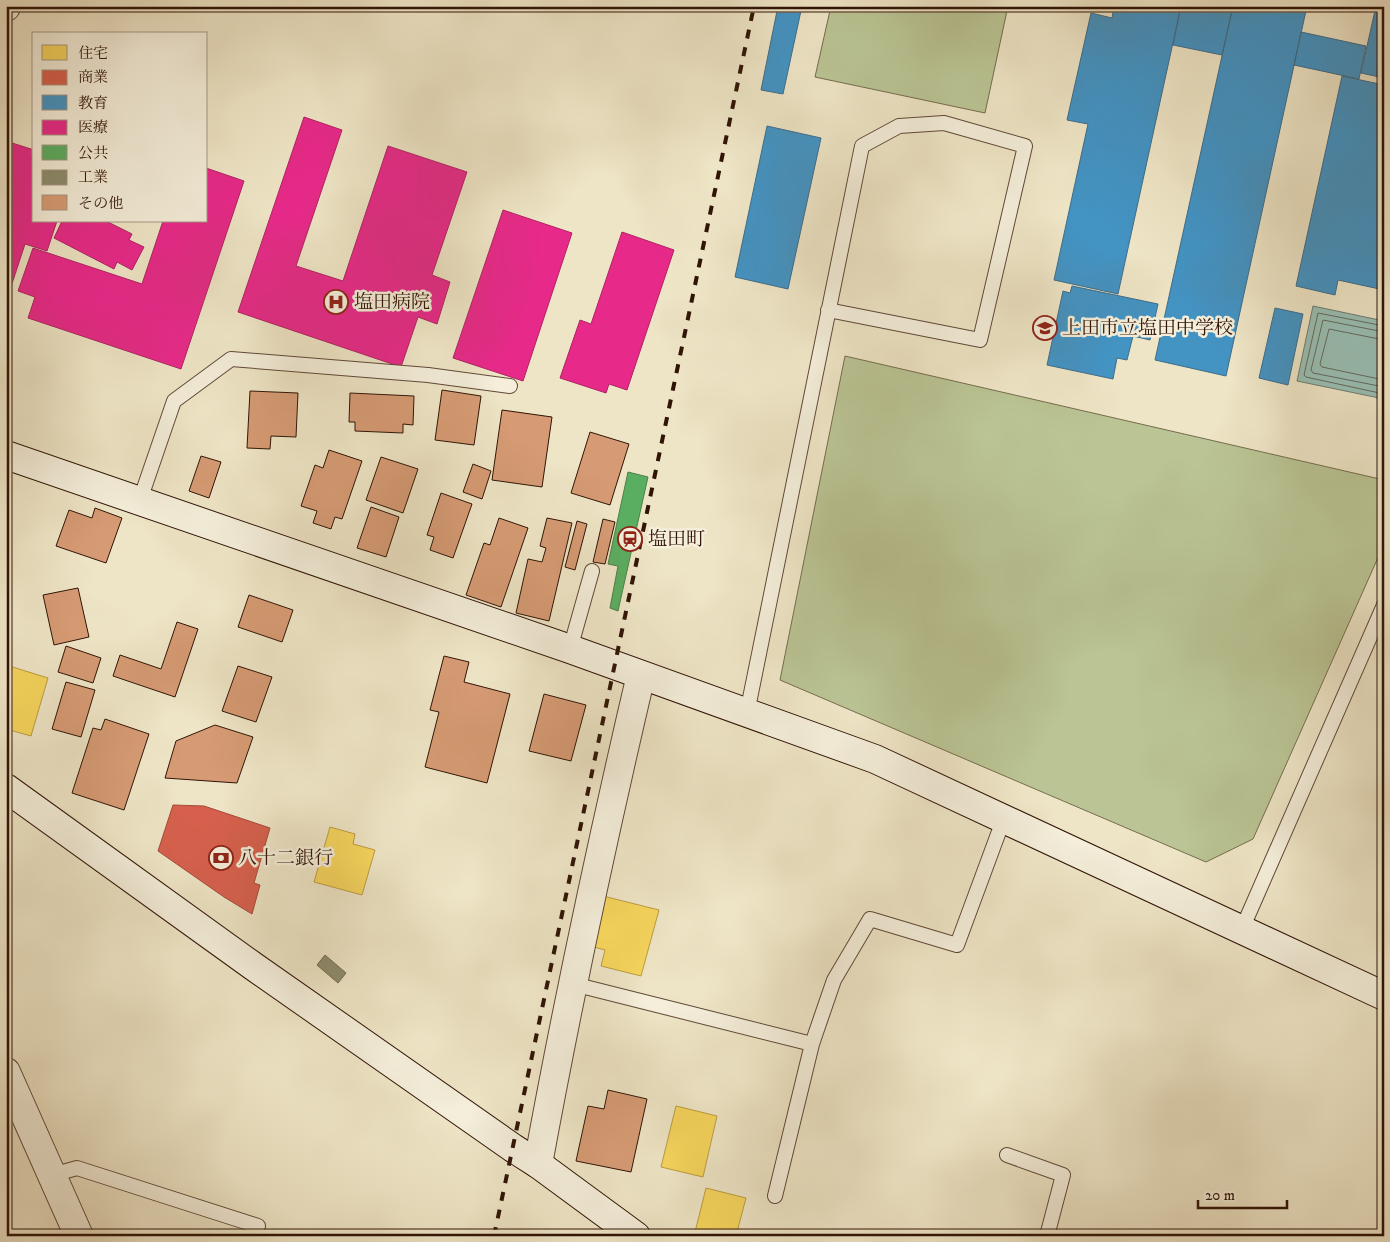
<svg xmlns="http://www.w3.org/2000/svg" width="1390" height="1242" viewBox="0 0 1390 1242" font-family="'IM FELL DW Pica','Noto Serif JP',serif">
	<rect width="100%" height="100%" fill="#eee5c6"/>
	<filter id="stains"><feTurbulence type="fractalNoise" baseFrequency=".004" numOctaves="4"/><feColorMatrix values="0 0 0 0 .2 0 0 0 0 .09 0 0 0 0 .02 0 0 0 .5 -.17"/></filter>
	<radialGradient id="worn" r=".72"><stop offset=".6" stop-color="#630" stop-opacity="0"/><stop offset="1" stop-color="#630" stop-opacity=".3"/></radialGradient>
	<path fill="#bac494" stroke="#756c4d" d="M831,6H1008L985,113L815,77Z
		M845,356L1384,480V544L1253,839L1206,862L780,680Z"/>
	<path fill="#99bfb4" stroke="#6f7b6e" d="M1313,306L1384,321V399L1297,381Z"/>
	<path fill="#f6d55c" stroke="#bb9b42" d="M6,665L48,678L31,736L6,729Z
		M330,827L355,834L353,844L375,850L362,895L314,882Z
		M603,896L659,910L641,976L601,966L605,950L590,946Z
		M676,1106L717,1116L703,1177L661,1167Z
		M706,1188L746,1198L736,1236H694Z"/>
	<path fill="#d6604d" stroke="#a44938" d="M173,805L204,806L270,828L254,883L260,885L252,914L224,897L158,851Z"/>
	<path fill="#4393c3" stroke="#3d6d8a" d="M778,6H802L783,94L761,90Z
		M1114,6H1181L1118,294L1054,280L1088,124L1067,120L1091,13L1112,18Z
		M1181,6H1233L1222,55L1173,45Z
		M1233,6H1307L1226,376L1155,360Z
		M1376,6H1384V78L1361,73Z
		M1301,32L1366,46L1359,79L1294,65Z
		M1342,76L1384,85V290L1338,280L1335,295L1296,286Z
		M767,126L821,138L788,289L735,277Z
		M1072,286L1158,304L1150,340L1133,336L1127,360L1117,358L1113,379L1047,365L1063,291L1070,293Z
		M1275,308L1303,314L1288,385L1259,378Z"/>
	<path fill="#e7298a" stroke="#b02362" d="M304,117L342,130L296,266L343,281L388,146L467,172L432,275L450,282L437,324L418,317L401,367L238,312Z
		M6,141L34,150L31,161L34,162V221H57L47,251L25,244L6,302Z
		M206,168L244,181L181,369L28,318L35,297L18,291L33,248L142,284L163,221H206Z
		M503,210L572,233L523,381L453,358Z
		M62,221H106L132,234L129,240L144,247L132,270L117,262L114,269L54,238Z
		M622,232L674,250L627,390L609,384L606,393L560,378L580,320L591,324Z"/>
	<path fill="#5aae61" stroke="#4d8046" d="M628,472L648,477L618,611L610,608L618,566L608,564Z"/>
	<path fill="#8c8c6e" stroke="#70684f" d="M325,955L346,973L338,983L317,965Z"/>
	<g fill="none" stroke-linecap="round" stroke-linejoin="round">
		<path stroke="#646a5d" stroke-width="1" d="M1384,326L1318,313L1304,375L1306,377L1384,394
			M1384,332L1323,320L1311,370L1313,373L1384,387
			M1384,340L1329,329L1320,364L1322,367L1384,380"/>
	</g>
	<path fill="#d69b74" stroke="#301406" d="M442,390L481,396L474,445L435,440Z
		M250,391L298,393L296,437L271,436L270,449L247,448Z
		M350,393L414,396L413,425L403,424V433L355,431V422H349Z
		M502,410L552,417L542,487L492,480Z
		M590,432L629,444L610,505L571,493Z
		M329,450L362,461L342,519L335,517L331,529L313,523L317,511L301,506L315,465L323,468Z
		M201,456L221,462L209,498L189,491Z
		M381,457L418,469L403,513L366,500Z
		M473,464L491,471L482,499L463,492Z
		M441,493L472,504L453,558L430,550L434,537L427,535Z
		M371,507L399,517L386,557L357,548Z
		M95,508L122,518L106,563L56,546L69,510L92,518Z
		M499,518L528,528L501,607L466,595L484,543L490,545Z
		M547,518L572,523L549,621L516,613L528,559L542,562L546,548L540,546Z
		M603,519L615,522L605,564L593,562Z
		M577,521L587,524L575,570L565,567Z
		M78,588L89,637L54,645L43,595Z
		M249,595L293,610L282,642L238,627Z
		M177,622L198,629L175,697L113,676L120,655L161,669Z
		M66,646L101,658L93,683L58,672Z
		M444,656L469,662L464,682L510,694L487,783L425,767L439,712L430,710Z
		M238,666L272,677L256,722L222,711Z
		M66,682L95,690L81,737L52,729Z
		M544,694L586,705L571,761L529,751Z
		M105,719L149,734L124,810L72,793L93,728L101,730Z
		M215,725L253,737L237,783L165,778L176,741Z
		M608,1090L647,1099L631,1172L576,1161L588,1106L604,1109Z"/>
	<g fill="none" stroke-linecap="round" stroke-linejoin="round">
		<defs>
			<path id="lane" d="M140,500L174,401L231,359L428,375L510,386
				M570,649L592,571
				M747,713L862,146L899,126L944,123L1025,146L980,340L828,310
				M1242,929L1384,605
				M573,984L812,1044L775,1196
				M812,1044L834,980L870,919L957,945L1004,818
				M1007,1155L1063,1175L1047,1236
				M52,1175L77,1168L258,1226L255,1236"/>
			<path id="street" d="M6,7V6
				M6,1072L79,1236
				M538,1164C568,1000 603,837 641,675"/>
			<path id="secondary" d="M6,455L570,649L875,759L1384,996
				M6,788L253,966L513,1148L538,1164L636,1236"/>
		</defs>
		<use href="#lane" stroke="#604836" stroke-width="16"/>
		<use href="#street" stroke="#604836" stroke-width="30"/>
		<use href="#secondary" stroke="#301406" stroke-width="30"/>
		<use href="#lane" stroke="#f4eeda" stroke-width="14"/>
		<use href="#street" stroke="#f4eeda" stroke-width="28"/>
		<use href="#secondary" stroke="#f4eeda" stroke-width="28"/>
		<path stroke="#301406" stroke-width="4" stroke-dasharray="9 9" stroke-linecap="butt" d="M494,1236L754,6"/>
	</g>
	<defs>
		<symbol id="hospital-ring" viewBox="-11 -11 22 22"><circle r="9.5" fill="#f4eeda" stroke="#8f2418" stroke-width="1.5"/><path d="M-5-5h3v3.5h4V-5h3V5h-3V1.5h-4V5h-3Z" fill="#8f2418"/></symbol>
		<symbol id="school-ring" viewBox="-11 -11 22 22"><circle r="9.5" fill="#f4eeda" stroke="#8f2418" stroke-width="1.5"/><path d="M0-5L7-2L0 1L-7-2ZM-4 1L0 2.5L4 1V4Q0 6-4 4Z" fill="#8f2418"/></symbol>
		<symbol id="station-ring" viewBox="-11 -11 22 22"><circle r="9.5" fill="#f4eeda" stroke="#8f2418" stroke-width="1.5"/><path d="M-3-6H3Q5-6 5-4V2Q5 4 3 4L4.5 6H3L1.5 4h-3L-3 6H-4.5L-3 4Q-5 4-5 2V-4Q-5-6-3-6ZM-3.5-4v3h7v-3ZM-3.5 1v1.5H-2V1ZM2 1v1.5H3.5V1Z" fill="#8f2418"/></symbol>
		<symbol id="bank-ring" viewBox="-11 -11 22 22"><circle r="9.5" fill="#f4eeda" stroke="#8f2418" stroke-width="1.5"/><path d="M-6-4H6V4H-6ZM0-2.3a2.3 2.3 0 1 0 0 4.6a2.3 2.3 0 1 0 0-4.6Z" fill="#8f2418"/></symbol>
	</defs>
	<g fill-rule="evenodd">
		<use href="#hospital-ring" x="322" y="288" width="28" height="28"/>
		<use href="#school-ring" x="1031" y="314" width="28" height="28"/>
		<use href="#station-ring" x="616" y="525" width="28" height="28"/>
		<use href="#bank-ring" x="207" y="844" width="28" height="28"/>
	</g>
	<g text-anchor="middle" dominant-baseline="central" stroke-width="5" stroke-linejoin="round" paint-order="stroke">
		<g font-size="19" fill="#301406" stroke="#f4eeda" text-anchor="start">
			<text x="354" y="302">塩田病院</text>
			<text x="1062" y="328">上田市立塩田中学校</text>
			<text x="648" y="539">塩田町</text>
			<text x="238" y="858">八十二銀行</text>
		</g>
	</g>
	<rect width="1390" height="1242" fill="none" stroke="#eee5c6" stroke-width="25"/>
	<rect x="8" y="8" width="1375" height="1227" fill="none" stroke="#301406" stroke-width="2.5"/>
	<rect x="12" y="12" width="1365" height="1217" fill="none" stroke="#301406"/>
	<rect x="32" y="32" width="175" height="190" fill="#f4eeda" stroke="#a69785"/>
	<rect x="42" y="45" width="25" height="15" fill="#f6d55c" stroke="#a69785"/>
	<text x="78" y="58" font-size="15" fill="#301406">住宅</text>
	<rect x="42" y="70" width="25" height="15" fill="#d6604d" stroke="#a69785"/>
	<text x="78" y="82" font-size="15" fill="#301406">商業</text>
	<rect x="42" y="95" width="25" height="15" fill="#4393c3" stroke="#a69785"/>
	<text x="78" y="108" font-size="15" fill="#301406">教育</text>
	<rect x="42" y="120" width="25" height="15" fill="#e7298a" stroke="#a69785"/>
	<text x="78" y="132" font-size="15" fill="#301406">医療</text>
	<rect x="42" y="145" width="25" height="15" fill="#5aae61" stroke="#a69785"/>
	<text x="78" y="158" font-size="15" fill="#301406">公共</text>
	<rect x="42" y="170" width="25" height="15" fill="#8c8c6e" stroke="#a69785"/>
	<text x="78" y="182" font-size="15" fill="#301406">工業</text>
	<rect x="42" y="195" width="25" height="15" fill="#d69b74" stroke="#a69785"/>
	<text x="78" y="208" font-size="15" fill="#301406">その他</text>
	<path d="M1198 1200v8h89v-8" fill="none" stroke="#301406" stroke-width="2.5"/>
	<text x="1205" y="1200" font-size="15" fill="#301406" stroke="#f4eeda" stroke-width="4" paint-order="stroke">20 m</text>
	<rect width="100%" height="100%" filter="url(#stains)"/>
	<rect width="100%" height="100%" fill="url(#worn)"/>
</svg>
